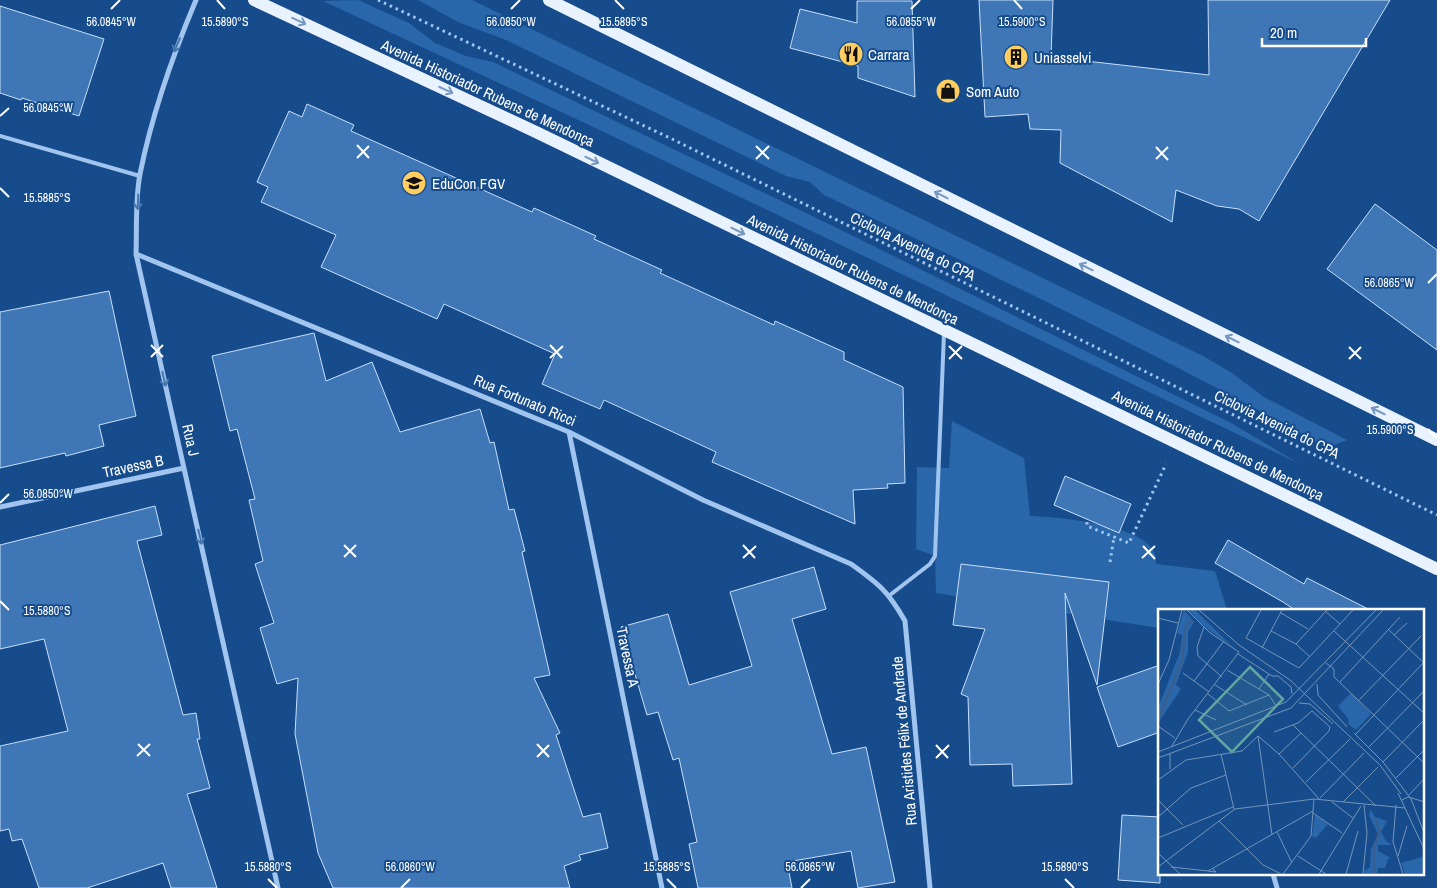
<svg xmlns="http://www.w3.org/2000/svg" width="1437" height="888" viewBox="0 0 1437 888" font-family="'Archivo Narrow',sans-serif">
	<rect width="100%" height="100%" fill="#174c8c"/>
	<path fill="#2966aa" d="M358,0L409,23L435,43L466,56L493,62L835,227L1231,423L1300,464L587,124L323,1Z
		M418,0H472L1203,356L1232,373L1264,397L1347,440L1327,448C1164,356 994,276 824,195L810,182L786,176L506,40L458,22Z
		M952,421L1024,458L1030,516C1057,517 1141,524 1154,552C1156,555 1156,560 1156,564L1215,571L1227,610H1160L1159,628L936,593L935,556L916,549L917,467L949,468Z"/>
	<path fill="#3f76b5" stroke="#c7dffb" d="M979,0H1053L1051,57L1209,75L1208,0H1390L1259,221L1239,209L1217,206L1176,190L1172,222L1060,163L1061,130L1030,129L1028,114L985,117Z
		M857,1H912L915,97L858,78V66L790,48L800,9L857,23Z
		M0,6L104,39L79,116L22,98L21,100L0,93Z
		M307,104L354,125L351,131L532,212L534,208L596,236L594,239L662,270L660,273L774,325L775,321L844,352V360L903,387L905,483L887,484L888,488L853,490L855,524L712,462L716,452L604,400L600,409L542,384L555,354L444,304L437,319L321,267L336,235L261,202L268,187L257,182L289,111L302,117Z
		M1375,204L1437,250V350L1327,269Z
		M109,291L136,416L99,425L104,446L66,456L65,453L0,468V312Z
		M314,333L326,381L372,362L400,432L480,409L490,443L494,442L509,510L514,509L525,551L522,552L550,675L534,678L560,733L556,735L583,817L600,813L608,848L579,855L581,860L564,866L570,888H333L318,853L295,734L298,678L277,684L260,628L274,623L255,564L263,561L249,500L255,499L237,429L230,431L212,356Z
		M1065,476L1131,504L1119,533L1054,505Z
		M155,506L162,535L137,541L183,715L196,713L200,739H197L210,788L187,794L217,888H171L163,863L87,888H39L22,839L12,841L9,829L0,831V746L68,731L44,639L0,649V545Z
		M1228,540L1304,584L1307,578L1370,610H1291L1292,608L1283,602L1215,563Z
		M961,564L1109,582L1097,685L1065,593L1072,784L1013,786L1012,764L970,765L968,697L961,694L985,629L953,625Z
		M814,567L826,609L792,619L832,754L866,747L895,882L858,888L851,851L787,862L792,888H698L689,844L697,842L679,758L673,760L658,712L647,715L621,627L668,614L689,685L752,666L730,592Z
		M1160,665V732L1118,747L1097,687Z
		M1122,815L1160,817V883L1118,880Z"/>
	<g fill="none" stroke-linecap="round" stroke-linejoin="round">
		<path stroke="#a1c5ef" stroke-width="3" stroke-dasharray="2.5 4" stroke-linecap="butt" d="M378,0L672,139L1437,515
			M1087,522V526L1129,543L1166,464
			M1110,562L1114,537"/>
		<path stroke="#a1c5ef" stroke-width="4" d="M0,136L140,176
			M890,595L930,564L935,556L944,333"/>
		<path stroke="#a1c5ef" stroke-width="5" d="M196,0C172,57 152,114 140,174C135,200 137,228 136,254L278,888
			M136,254L569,432L703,500L851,564C879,584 888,591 905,621L930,888
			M569,432L662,888
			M0,507L184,468
			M1273,874L1277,888"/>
		<path stroke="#e9f2ff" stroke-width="12" d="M254,0L538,133L1437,569
			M549,0L1437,440"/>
	</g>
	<defs><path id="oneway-shaft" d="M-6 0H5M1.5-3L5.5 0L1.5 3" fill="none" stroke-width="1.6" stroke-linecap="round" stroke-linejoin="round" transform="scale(1.25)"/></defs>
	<g stroke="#7597c0">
		<use href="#oneway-shaft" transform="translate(299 21) rotate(25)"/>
		<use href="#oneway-shaft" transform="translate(446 90) rotate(25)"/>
		<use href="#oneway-shaft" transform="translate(592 160) rotate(26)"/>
		<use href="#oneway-shaft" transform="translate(941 195) rotate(-153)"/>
		<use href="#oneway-shaft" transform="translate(738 231) rotate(26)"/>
		<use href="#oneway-shaft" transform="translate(1086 267) rotate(-154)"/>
		<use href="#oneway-shaft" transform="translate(1232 339) rotate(-154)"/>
		<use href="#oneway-shaft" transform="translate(1378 411) rotate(-154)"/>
	</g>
	<g stroke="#4776af">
		<use href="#oneway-shaft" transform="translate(177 45) rotate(113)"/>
		<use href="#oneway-shaft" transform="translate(138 202) rotate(92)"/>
		<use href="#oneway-shaft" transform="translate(164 379) rotate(77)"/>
		<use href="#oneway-shaft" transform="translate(200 537) rotate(77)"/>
	</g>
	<path fill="none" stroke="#fff" stroke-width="2" d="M217,0L225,9M615,0L624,9M1014,0L1022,9M111,9L120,0M511,9L520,0M911,9L920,0M0,116L9,108M357,145L369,158M756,146L769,159M1156,147L1168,160M357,158L369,146M756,159L769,146M1156,159L1168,147M0,188L9,197M1428,283L1437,274M151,345L163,357M550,345L562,358M949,346L962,359M1349,347L1361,359M151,357L163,345M550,358L563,346M949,359L962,346M1349,359L1361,347M1428,429L1437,438M0,503L9,494M344,545L356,557M743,545L755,558M1143,546L1155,559M344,557L356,545M743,558L756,546M1142,558L1155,546M0,601L9,610M138,744L150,756M537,744L549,757M936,745L948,758M137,756L150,744M537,757L549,745M936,758L949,745M268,879L277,888M667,879L676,888M1065,879L1074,888M401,888L410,879M801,888L810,879"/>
	<defs>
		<symbol id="restaurant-disc" viewBox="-11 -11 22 22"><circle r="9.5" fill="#ffce5f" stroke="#174c8c"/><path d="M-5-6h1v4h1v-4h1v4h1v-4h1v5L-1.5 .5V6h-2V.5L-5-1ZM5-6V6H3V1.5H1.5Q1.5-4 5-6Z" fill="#111"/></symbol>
		<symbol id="building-disc" viewBox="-11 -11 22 22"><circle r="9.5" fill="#ffce5f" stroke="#174c8c"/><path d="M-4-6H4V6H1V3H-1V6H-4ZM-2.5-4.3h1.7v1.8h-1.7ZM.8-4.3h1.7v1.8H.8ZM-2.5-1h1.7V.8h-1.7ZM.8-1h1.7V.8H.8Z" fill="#111"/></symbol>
		<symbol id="shop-disc" viewBox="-11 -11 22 22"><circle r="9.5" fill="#ffce5f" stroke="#174c8c"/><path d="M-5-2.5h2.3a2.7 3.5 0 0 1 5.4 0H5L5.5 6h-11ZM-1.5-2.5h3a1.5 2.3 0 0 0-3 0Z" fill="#111"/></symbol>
		<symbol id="university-disc" viewBox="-11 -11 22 22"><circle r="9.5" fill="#ffce5f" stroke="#174c8c"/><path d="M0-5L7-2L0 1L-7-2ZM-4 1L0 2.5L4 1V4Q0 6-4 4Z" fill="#111"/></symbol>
	</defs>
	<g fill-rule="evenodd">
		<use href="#restaurant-disc" x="837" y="40" width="28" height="28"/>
		<use href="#building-disc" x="1002" y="43" width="28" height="28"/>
		<use href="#shop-disc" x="934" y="77" width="28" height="28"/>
		<use href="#university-disc" x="400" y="169" width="28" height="28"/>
	</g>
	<g text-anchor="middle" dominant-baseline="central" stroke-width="4" stroke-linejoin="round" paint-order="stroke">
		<g font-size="15" fill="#fff" stroke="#174c8c" text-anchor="start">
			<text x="868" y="54">Carrara</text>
			<text x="1034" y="57">Uniasselvi</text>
			<text x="966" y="91">Som Auto</text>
			<text x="432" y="183">EduCon FGV</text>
		</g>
		<g font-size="15" fill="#fff" stroke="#174c8c">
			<text transform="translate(488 93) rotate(25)">Avenida Historiador Rubens de Mendonça</text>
			<text transform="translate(913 246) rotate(26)">Ciclovia Avenida do CPA</text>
			<text transform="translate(853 269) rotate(26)">Avenida Historiador Rubens de Mendonça</text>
			<text transform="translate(525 400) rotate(23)">Rua Fortunato Ricci</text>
			<text transform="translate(1277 424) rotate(26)">Ciclovia Avenida do CPA</text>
			<text transform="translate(191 440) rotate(77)">Rua J</text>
			<text transform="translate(1218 445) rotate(26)">Avenida Historiador Rubens de Mendonça</text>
			<text transform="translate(133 466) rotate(-12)">Travessa B</text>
			<text transform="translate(628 657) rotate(78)">Travessa A</text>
			<text transform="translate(904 741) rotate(-95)">Rua Aristides Félix de Andrade</text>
		</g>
	</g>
	<g transform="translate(1158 609)">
		<rect width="266" height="266" fill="#174c8c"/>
		<path d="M26,1L36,13L30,23V43L18,76L23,80L0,114V99L22,43L24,26L19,24ZM30,1H37L75,38L49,20ZM193,84L213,105L198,121L190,115L191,111L180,97ZM213,201L217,208L229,212L223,223L228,232L234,236H220V242L233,249L230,250L227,259H220L219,265H207L206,262L212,258L213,240L220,225L211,206ZM157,206L170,215L158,229L154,227ZM267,247L266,265H247L243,254Z" fill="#2966aa"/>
		<path fill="none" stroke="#385f8e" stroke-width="2.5" d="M0,110L24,53L27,20L33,11M217,210L222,221L216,240L217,265"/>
		<path fill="none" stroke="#7494ba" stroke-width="1" d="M41,1L81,36L132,71L222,156L243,185M103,1L88,29L141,59L195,1M167,2L182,15M123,4L150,20M0,9L20,14M46,18L39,38L40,47L64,68M230,20L267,55M113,22L138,35L152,48M176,22L267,105M236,26L249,14M138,35L169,1M104,39L124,1M80,45L114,67H120L133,78L134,85M168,54L176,60V68L267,155M69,61L111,86L118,97M25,64L51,83M36,72L66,32M182,73L242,8M0,75L11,51L24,1M159,75L160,86L189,118M57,76L89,96M101,80L111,65M50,85L71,102L111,86M201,91L263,27M141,94L152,95L175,115M37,101L58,111M135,116L218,197M0,117L17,129M116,123L140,114L154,102L172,118L171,122L135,159M196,124L225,153L253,190L267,226M198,125L267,52M100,127L114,226M100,127L121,145L162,191M14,137L30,110L81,43L51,23L29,1M211,138L267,81M0,143L128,93L218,1M63,145L76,200M121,145L143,124M0,149L133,99L225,1M225,153L267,110M12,160V144M238,169L267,140M0,171L28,151L84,142L100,127M148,173L192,130M240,184L267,242M250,187L267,169M162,189L206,144M0,191L25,216M244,191L250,188L267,193M174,193L195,209M185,193L220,158M238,196L235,233L245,265M155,204L184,224M0,208L33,179L68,166M61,212L105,256L123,265M119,223L134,254M0,229L75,198M0,244L22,265M140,247L168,265M240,247L249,217M0,258L77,200L156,190L247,199M13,258L50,262M54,259L58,263L50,262L155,202M125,265L153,227L156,190M161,265L203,197M188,265L200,222M205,265L209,224L206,196"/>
		<path fill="#63a6a1" fill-opacity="0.15" stroke="#63a6a1" stroke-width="2.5" d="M92,58L125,90L74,143L41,111Z"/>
		<rect width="266" height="266" fill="none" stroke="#fff" stroke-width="2.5"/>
	</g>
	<g font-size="12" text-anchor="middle" fill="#fff" stroke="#174c8c" stroke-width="4" stroke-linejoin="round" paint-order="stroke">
		<text x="111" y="26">56.0845°W</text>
		<text x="511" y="26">56.0850°W</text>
		<text x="911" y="26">56.0855°W</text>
		<text x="225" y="26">15.5890°S</text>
		<text x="624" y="26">15.5895°S</text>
		<text x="1022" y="26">15.5900°S</text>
		<text x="48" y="112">56.0845°W</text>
		<text x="47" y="202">15.5885°S</text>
		<text x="1389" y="287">56.0865°W</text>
		<text x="1390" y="434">15.5900°S</text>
		<text x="48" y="498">56.0850°W</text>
		<text x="47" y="615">15.5880°S</text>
		<text x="268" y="871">15.5880°S</text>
		<text x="667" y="871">15.5885°S</text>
		<text x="1065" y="871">15.5890°S</text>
		<text x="410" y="871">56.0860°W</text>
		<text x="810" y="871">56.0865°W</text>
	</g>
	<path d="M1262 38v8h104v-8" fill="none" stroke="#ffffff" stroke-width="2.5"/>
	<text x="1270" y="38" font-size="15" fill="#ffffff" stroke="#174c8c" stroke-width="4" paint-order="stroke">20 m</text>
</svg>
